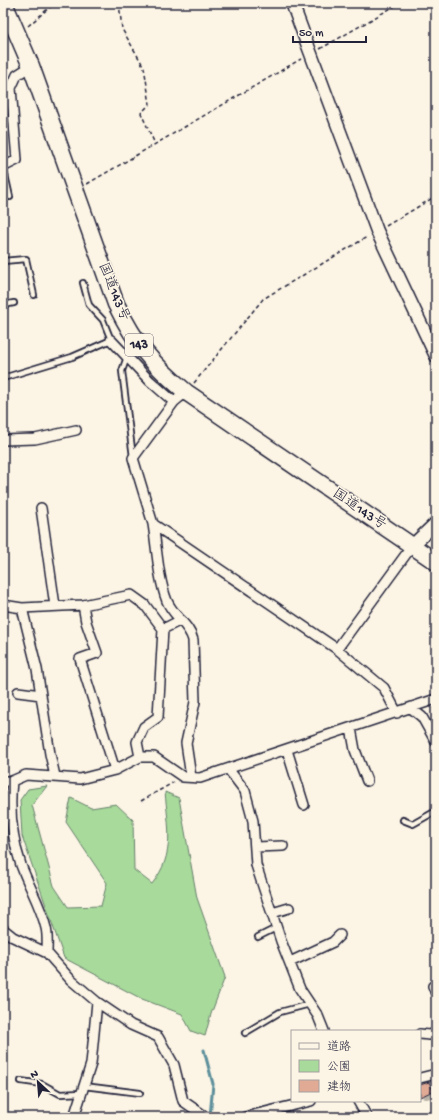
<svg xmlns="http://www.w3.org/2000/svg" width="439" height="1120" viewBox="0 0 439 1120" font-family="'Gochi Hand','Klee One',sans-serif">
	<defs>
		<filter id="shadow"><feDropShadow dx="3.5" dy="3.5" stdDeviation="0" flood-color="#0004"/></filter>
	</defs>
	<rect width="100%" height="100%" fill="#fcf5e5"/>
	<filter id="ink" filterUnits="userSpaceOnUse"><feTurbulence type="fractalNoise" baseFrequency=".025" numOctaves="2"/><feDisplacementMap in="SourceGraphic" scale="8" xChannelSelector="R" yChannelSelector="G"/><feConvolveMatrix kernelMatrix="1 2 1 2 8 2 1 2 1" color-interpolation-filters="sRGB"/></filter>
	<g filter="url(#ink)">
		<path fill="#a8da9b" stroke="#657e6b" d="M47,786L32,805L54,886L68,907L101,906L107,883L66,822L71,798L91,808L116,804L133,820L134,870L152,884C176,854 168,827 165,792L179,798L197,898L225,977L211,1014L205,1036L191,1031L182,1014L142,999L64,958L22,836L20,800L28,789Z"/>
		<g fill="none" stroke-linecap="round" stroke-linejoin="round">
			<path stroke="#5d8f9b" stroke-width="3" d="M204,1050L213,1084L210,1117"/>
		</g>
		<path fill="#e0aa95" stroke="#22223b" filter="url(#shadow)" d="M429,1082L433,1091L420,1097V1085Z"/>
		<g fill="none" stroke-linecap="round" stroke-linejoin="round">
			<defs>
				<path id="service" d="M3,166L10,197
					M3,261L26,259L34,295
					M3,305L14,303
					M127,357L122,371L133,457
					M3,378L72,357L111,340L103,320L89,305L83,283
					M403,820L413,824L436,811
					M258,937L276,928
					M245,1033L280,1012L310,1004
					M21,1081L42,1084L60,1094L82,1093
					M84,1086L140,1093"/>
				<path id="minor" d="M3,167L17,160L11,88L17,75L31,66
					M111,340L150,381L174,402
					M186,392L174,402L133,458L153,524L337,649L384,688L397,713
					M3,440L35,439L76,430
					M41,508L55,606
					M153,524C157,549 158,578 167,601C173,616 189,624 193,640L195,702L186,743L191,777
					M3,605L22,608L37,669L50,754L55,776
					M83,605L86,622L97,653L80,659L115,770
					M22,608L83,605L131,595L145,605L163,629L158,717L144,727L137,742L140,757
					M163,629L181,620
					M337,649L412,546
					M18,692L41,695
					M411,708L422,717L436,742
					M351,728L355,750L367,781
					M287,750L304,805
					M229,770L245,791L253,821L256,865L281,941L300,989L318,1016L324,1031
					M3,781H12L26,775L80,779L115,770L140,757H154L183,777L200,778L436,699
					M12,781C9,809 12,838 21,865C29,887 41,906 46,928C48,936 47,945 47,953
					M255,847L283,846
					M272,913L289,908
					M3,929L13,937L47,953L71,980L97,1002L131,1025L158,1037L174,1065L183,1101L206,1117
					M290,962L333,942L340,935
					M433,986L436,994
					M420,1034L429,1035L436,1033
					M420,1078L436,1074
					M358,1101L367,1117
					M74,1117L91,1064L97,1002
					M245,1117L311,1101"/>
				<path id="tertiary" d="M292,3L377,231L436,356
					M412,546L436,523"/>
				<path id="trunk" d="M4,3L31,66L116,304C136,345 151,363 186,392L436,562"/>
			</defs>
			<use href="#service" stroke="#22223b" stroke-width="8"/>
			<use href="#minor" stroke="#22223b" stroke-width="12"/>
			<use href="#tertiary" stroke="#22223b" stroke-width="15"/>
			<use href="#trunk" stroke="#22223b" stroke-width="19"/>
			<path stroke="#22223b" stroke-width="1.5" stroke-dasharray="4 3" stroke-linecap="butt" d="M119,3L122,29L144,67L150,104L141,113L155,144
				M28,26L50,7L61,3
				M320,49L400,3
				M87,184L301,59
				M386,226L436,196
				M194,383L263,299L367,237
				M141,801L174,782"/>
			<use href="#service" stroke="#fcf5e5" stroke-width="4.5"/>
			<use href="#minor" stroke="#fcf5e5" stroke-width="9"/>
			<use href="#tertiary" stroke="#fcf5e5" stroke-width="12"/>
			<use href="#trunk" stroke="#fcf5e5" stroke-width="16"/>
		</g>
	</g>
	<g text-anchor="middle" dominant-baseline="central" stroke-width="3.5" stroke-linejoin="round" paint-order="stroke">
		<rect fill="#fcf5e5" stroke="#63616e" stroke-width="1" x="125" y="334" width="28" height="22" rx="3"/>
		<g font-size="13" font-weight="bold" fill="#22223b">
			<text x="139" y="345">143</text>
		</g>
		<g font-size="14" fill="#22223b" stroke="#fcf5e5">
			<text transform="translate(113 292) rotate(68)">国道143号</text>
			<text transform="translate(359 510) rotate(34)">国道143号</text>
		</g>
	</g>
	<rect width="439" height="1120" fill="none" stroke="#fcf5e5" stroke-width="16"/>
	<rect x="8" y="8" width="423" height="1104" fill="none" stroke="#22223b" stroke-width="1.5" filter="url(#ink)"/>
	<rect x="291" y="1030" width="130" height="72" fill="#fcf5e5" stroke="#a5a1a1"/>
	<rect x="299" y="1043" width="20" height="6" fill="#fcf5e5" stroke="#a5a1a1"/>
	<text x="327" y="1050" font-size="12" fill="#22223b">道路</text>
	<rect x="299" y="1060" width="20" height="12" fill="#a8da9b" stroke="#a5a1a1"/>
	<text x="327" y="1070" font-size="12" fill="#22223b">公園</text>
	<rect x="299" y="1080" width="20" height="12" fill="#e0aa95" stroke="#a5a1a1"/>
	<text x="327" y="1090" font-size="12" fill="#22223b">建物</text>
	<g transform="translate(38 1082) rotate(334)" stroke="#fcf5e5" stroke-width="3" paint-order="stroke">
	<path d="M0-3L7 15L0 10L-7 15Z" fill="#22223b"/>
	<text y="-6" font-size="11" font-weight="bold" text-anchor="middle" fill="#22223b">N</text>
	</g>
	<path d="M293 36v6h73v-6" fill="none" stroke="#22223b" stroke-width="2"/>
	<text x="299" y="36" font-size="12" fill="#22223b" stroke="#fcf5e5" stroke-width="3" paint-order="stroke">50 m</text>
</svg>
